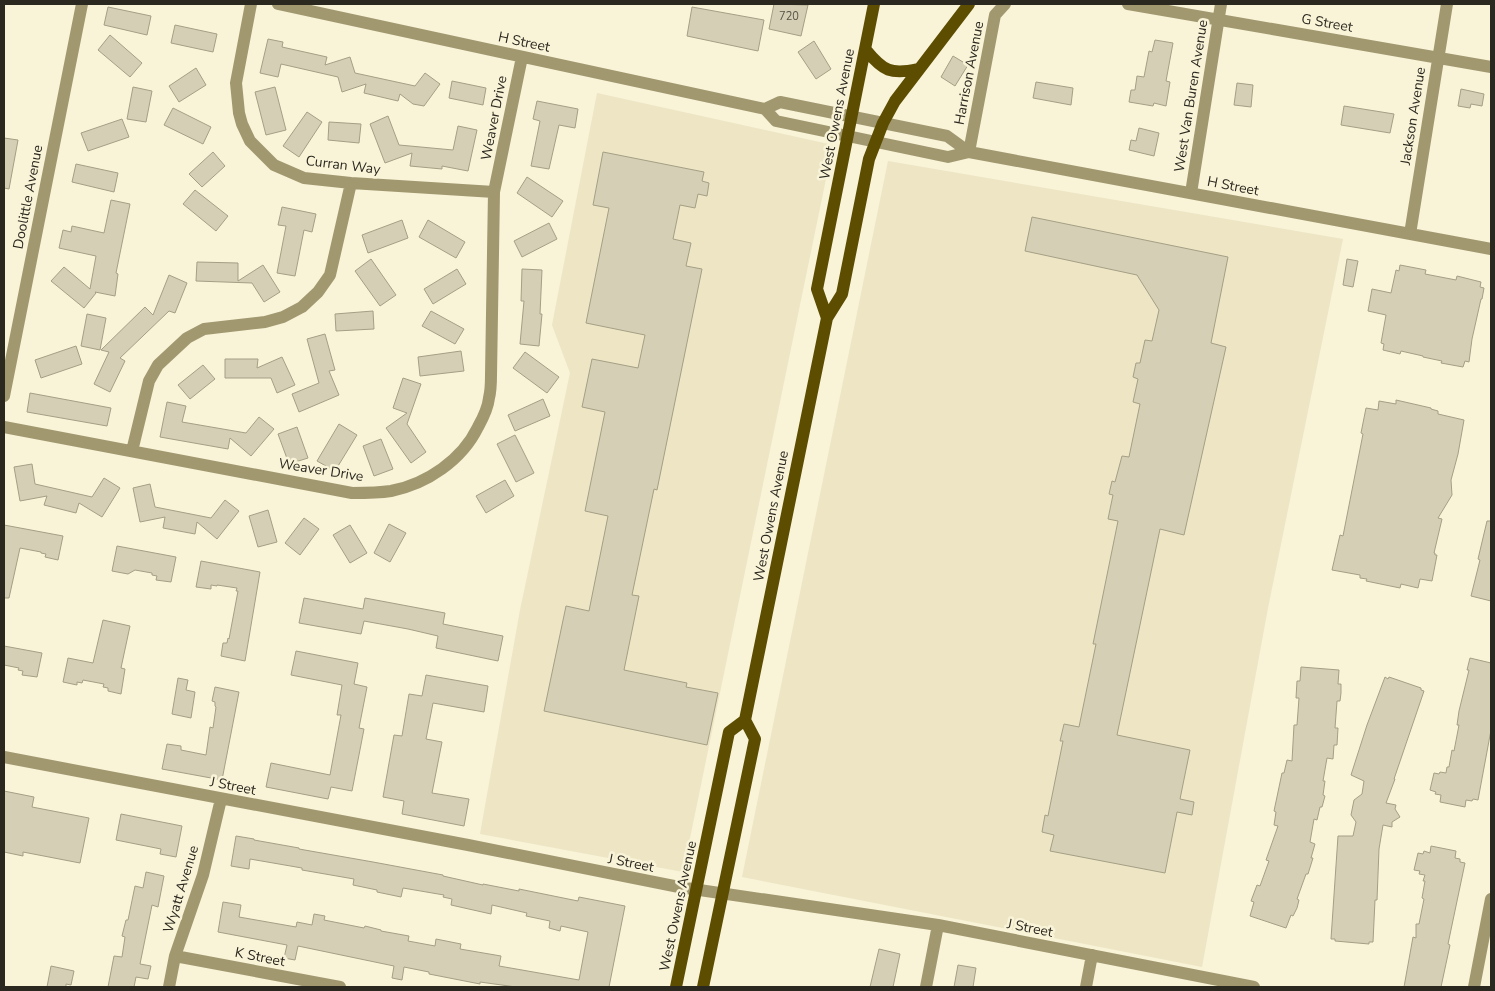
<svg xmlns="http://www.w3.org/2000/svg" width="1495" height="991" viewBox="0 0 1495 991" font-family="'Nunito Sans',sans-serif">
	<rect width="100%" height="100%" fill="#f9f3d8"/>
	<path fill="#ede5c3" d="M597,93L833,145L683,872L480,834L520,610L570,373L552,325Z
		M888,161L1343,239L1268,608L1202,967L742,877Z"/>
	<path fill="#d4cfb5" stroke="#a59f86" d="M774,4L808,5L801,36L769,29Z
		M108,7L151,16L147,35L104,25Z
		M692,7L764,20L758,51L687,36Z
		M175,25L217,34L213,52L171,43Z
		M110,35L142,63L130,77L98,50Z
		M268,39L283,42L282,47L327,57L325,65L350,57L355,73L415,86L425,73L440,84L424,106L413,104L400,94L398,101L364,93L366,84L342,92L338,77L281,64L278,77L260,73Z
		M1155,40L1173,43L1166,81L1170,82L1166,106L1154,103L1153,106L1129,102L1131,90H1135L1137,76L1144,77L1149,51L1152,52Z
		M814,41L831,69L816,79L798,52Z
		M953,56L968,65L955,86L941,77Z
		M196,68L206,85L179,102L169,86Z
		M452,81L486,88L483,105L449,98Z
		M1036,82L1073,88L1071,105L1033,98Z
		M1237,83L1253,85L1251,107L1234,105Z
		M133,87L152,91L146,122L127,119Z
		M275,87L286,130L266,135L255,92Z
		M1461,89L1484,94L1482,106L1471,104L1470,108L1458,106Z
		M537,101L578,109L575,128L559,125L549,169L531,166L540,121L533,119Z
		M1344,106L1394,114L1390,133L1341,125Z
		M173,108L211,127L203,144L164,125Z
		M307,112L322,122L299,157L283,146Z
		M388,116L399,145L453,150L458,126L477,130L468,171L442,166V169L410,166L412,153L385,163L370,124Z
		M122,119L129,137L88,151L81,133Z
		M329,122L361,124L359,143L328,140Z
		M1139,128L1159,133L1154,156L1129,150L1131,140L1136,141Z
		M4,138L18,140L9,189L4,188Z
		M213,152L225,166L202,187L189,174Z
		M603,152L704,172L702,181L709,183L707,196L698,194L695,208L680,205L673,239L691,243L686,266L702,269L657,490L654,489L632,595L639,596L624,670L687,683L686,687L718,693L707,745L544,711L566,606L589,611L608,516L585,511L605,412L582,407L592,359L638,368L645,335L586,323L609,208L593,205Z
		M76,164L118,173L114,192L72,182Z
		M527,177L563,201L552,217L517,193Z
		M195,190L228,216L216,231L183,204Z
		M111,200L130,204L116,273L118,274L115,296L95,292L96,293L84,308L51,281L64,267L90,289L96,256L59,248L63,230L71,232L72,226L104,233Z
		M282,207L316,214L312,232L304,230L295,276L277,273L286,226L278,225Z
		M1032,217L1228,257L1211,343L1226,347L1184,535L1160,529L1117,735L1190,750L1180,799L1194,802L1192,815L1177,812L1165,873L1050,851L1054,835L1042,832L1045,815L1048,816L1063,741H1060L1064,724L1079,727L1096,644H1093L1118,521L1108,519L1113,495L1109,494L1112,481L1115,482L1122,456L1129,457L1140,404L1133,402L1138,379L1133,377L1136,363H1140L1145,340L1152,341L1159,310L1137,275L1025,251Z
		M402,220L408,238L368,253L362,235Z
		M428,220L465,242L456,258L419,237Z
		M549,223L557,239L522,257L514,241Z
		M371,259L396,295L380,306L355,271Z
		M1347,259L1358,261L1353,287L1343,285Z
		M197,262L238,263V281L263,265L280,292L264,302L252,283L196,281Z
		M1400,265L1426,270L1425,274L1456,280L1457,276L1481,282L1480,287L1484,288L1482,299H1481L1472,339L1469,362L1465,361L1463,367L1441,363L1442,361L1423,357V356L1401,351L1400,354L1383,350L1384,344L1381,343L1386,315L1368,311L1372,289L1391,293L1396,270L1399,271Z
		M457,269L466,284L433,304L424,289Z
		M522,269L542,270L540,314H542L539,346L520,344L524,301H521Z
		M169,275L187,283L175,313L169,311L120,358L125,361L110,392L94,384L109,352L101,350L145,307L153,315Z
		M373,311L374,329L336,331L335,314Z
		M431,311L464,329L455,344L422,326Z
		M87,314L106,318L100,350L81,346Z
		M325,334L335,370L329,371L339,395L299,412L292,394L319,383L307,339Z
		M76,346L82,364L41,378L35,360Z
		M461,351L464,371L420,376L418,357Z
		M525,352L559,377L547,393L513,368Z
		M282,357L295,385L277,393L271,378H225V359H258L257,368Z
		M203,365L215,379L190,399L178,385Z
		M403,378L421,384L407,424L426,452L411,463L386,428L407,413L393,408Z
		M30,393L111,408L107,426L27,412Z
		M543,399L550,416L515,431L508,415Z
		M1396,400L1431,408V409L1438,411V414L1464,420L1458,454L1451,480L1452,495L1438,518L1442,519L1434,553H1435V555H1437L1432,581L1420,579L1418,588L1401,584L1400,588L1366,581L1367,579L1360,578V575L1332,570L1340,535L1343,536L1363,434L1361,433L1366,408L1378,410L1379,401L1396,404Z
		M167,402L186,406L182,422L246,433L259,417L274,429L251,456L230,438L228,449L160,437Z
		M339,424L357,435L335,471L317,461Z
		M297,427L308,458L289,464L278,434Z
		M515,435L534,473L516,482L497,444Z
		M381,439L393,469L374,476L363,446Z
		M32,464L35,484L92,497L104,478L120,488L102,517L79,503L76,513L44,505L47,496L20,501L14,467Z
		M505,480L514,496L486,513L476,496Z
		M150,484L155,507L211,518L225,500L239,511L217,539L197,522L195,534L163,528L165,517L140,522L133,488Z
		M268,510L277,542L258,547L249,516Z
		M304,518L319,529L300,555L285,543Z
		M1487,521H1491V601L1471,596L1480,560L1478,559Z
		M389,524L406,533L390,562L374,553Z
		M4,525L63,536L58,560L45,557L46,554L41,553V552L20,548L9,598H4Z
		M350,525L367,553L350,563L333,535Z
		M117,546L176,557L171,582L156,580L157,576L152,575V573L135,570L128,574L112,571Z
		M201,561L260,572L245,661L221,656L223,643H227L228,638L229,639L238,591H236L237,588L217,585V586L211,585V589L196,587Z
		M304,598L363,609L365,598L445,613L443,624L503,636L498,661L436,648L438,636L408,629L364,621L361,634L299,623Z
		M103,620L130,626L121,668L125,669L121,694L108,691V688L103,687L104,684L83,680L82,683L77,682V685L63,682L68,658L93,663Z
		M4,646L42,653L37,677L22,675L23,671L18,670L19,668L4,665Z
		M296,651L358,663L354,684L367,687L359,728L364,729L352,791L331,787L328,799L266,787L271,763L330,775L341,715H337L342,685L291,675Z
		M1470,658L1491,663V730L1478,800L1473,799L1472,801L1466,800L1465,807L1440,802L1441,795L1435,794L1436,792L1430,790L1434,773L1439,774L1440,772L1446,773L1447,767H1449L1452,750L1454,751L1459,725H1457L1459,711L1469,670H1467Z
		M1301,667L1339,670L1338,684H1341V693L1340,701H1337L1335,728H1338L1337,745H1334L1333,759L1327,758L1323,781H1325L1323,795L1325,796L1322,807H1320L1317,820L1314,819L1310,842L1315,844L1311,858H1313L1308,874H1306L1297,899L1299,900L1297,908L1293,916L1291,915L1286,928L1250,916L1254,902L1251,901L1257,885L1260,886L1269,861L1266,860L1278,826L1274,825L1276,812L1274,811L1282,773H1284L1287,760L1292,761L1294,725H1297L1299,698H1296L1297,681H1300Z
		M426,675L488,686L484,712L433,703L426,739L442,742L432,793L469,799L464,826L402,814L404,801L383,797L394,735L402,736L409,694L422,696Z
		M1385,677L1388,679L1389,677L1421,688V690L1424,691L1394,779H1395L1386,803L1396,805L1395,809L1400,817L1392,822V827L1383,825L1379,849L1377,900H1375L1373,942H1369V944L1335,941V939H1331L1338,836H1353L1356,822L1351,815L1354,800L1362,794L1364,781L1351,775L1367,725Z
		M178,678L188,680L186,690L195,692L191,718L172,714Z
		M215,687L239,692L222,780L162,769L167,744L181,746V750L206,755L210,727L213,728L216,707L215,706V702L212,701Z
		M4,791L34,797L32,807L89,818L80,863L23,852V856L4,852Z
		M121,814L182,826L176,857L160,854L161,849L116,840Z
		M236,836L254,839V840L299,848V849L373,862L443,875V876L483,885V884L519,891V889L578,901L579,897L625,906L609,987H516L480,982V984L429,974V972L404,967L402,980L392,978L394,966L298,946L295,960L284,958L287,945L218,932L223,902L241,905L239,917L296,927L297,922L312,925L314,914L325,916L324,920L364,928L365,926L381,930V931L409,936L408,941L435,946L436,939L461,944L460,949L501,956L499,966L579,980L588,932L561,926L560,931L549,928L550,921L526,916L527,913L492,905L491,914L451,905L452,899L443,897L444,895L403,888L401,897L377,892V890L353,885L354,879L302,870V868L250,859L249,869L231,866Z
		M1431,846L1456,851L1455,858L1460,859V862L1465,863L1448,944L1450,945L1441,987H1404L1413,937L1416,938V924H1419L1424,899L1422,898L1425,881H1423L1425,875L1419,874L1420,871L1414,870L1418,853L1423,854L1424,851L1430,853Z
		M146,872L164,876L158,907L152,905L140,964L151,966L148,979L136,977L134,987H108L114,956L122,957L125,937L122,936L126,920H128L135,886L143,888Z
		M879,949L900,954L893,987H870Z
		M958,965L976,968L973,987H954Z
		M51,966L74,971L71,985L66,984V987H47Z"/>
	<g fill="none" stroke-linecap="round" stroke-linejoin="round">
		<path stroke="#a1986f" stroke-width="12" d="M251,4L236,83L239,113L242,124L250,141L274,165L304,178L351,183L494,192
			M278,4L765,109L776,121L948,157L969,152L1491,249
			M1128,4L1491,67
			M765,109L780,102L947,136L969,152
			M969,152L995,15L1005,4
			M1191,193L1221,4
			M1410,234L1447,4
			M4,396L82,4
			M4,427L352,493C366,493 378,493 391,491C427,484 462,460 478,427C483,418 488,408 489,398C491,390 491,383 491,375L494,192L522,57
			M132,451L149,381L158,365L187,338L204,329L265,322L283,317L302,307L318,292L330,275L351,183
			M4,757L468,845L679,887L938,925L1254,987
			M175,956L340,987
			M169,987L175,956L203,875L221,799
			M926,987L938,925
			M1086,987L1092,955
			M1474,987L1491,899"/>
		<path stroke="#5c4d01" stroke-width="12" d="M866,50C883,71 891,75 918,69
			M827,318L817,289L874,4
			M676,987L729,732L745,720
			M703,987L755,739L745,720L827,318L842,294L869,159L883,123L895,101L969,4"/>
	</g>
	<g text-anchor="middle" dominant-baseline="central" stroke-width="5" stroke-linejoin="round" paint-order="stroke">
		<g font-size="11" fill="#555244">
			<text x="789" y="16">720</text>
		</g>
		<g font-size="14" fill="#2b291f" stroke="#f9f3d8">
			<text transform="translate(1327 23) rotate(10)">G Street</text>
			<text transform="translate(524 42) rotate(12)">H Street</text>
			<text transform="translate(969 73) rotate(-79)">Harrison Avenue</text>
			<text transform="translate(1191 96) rotate(-81)">West Van Buren Avenue</text>
			<text transform="translate(837 114) rotate(-79)">West Owens Avenue</text>
			<text transform="translate(1413 116) rotate(-81)">Jackson Avenue</text>
			<text transform="translate(494 118) rotate(-79)">Weaver Drive</text>
			<text transform="translate(343 165) rotate(7)">Curran Way</text>
			<text transform="translate(1233 186) rotate(11)">H Street</text>
			<text transform="translate(28 197) rotate(-79)">Doolittle Avenue</text>
			<text transform="translate(321 470) rotate(9)">Weaver Drive</text>
			<text transform="translate(771 516) rotate(-79)">West Owens Avenue</text>
			<text transform="translate(233 786) rotate(11)">J Street</text>
			<text transform="translate(631 863) rotate(11)">J Street</text>
			<text transform="translate(181 889) rotate(-73)">Wyatt Avenue</text>
			<text transform="translate(678 906) rotate(-78)">West Owens Avenue</text>
			<text transform="translate(1030 928) rotate(11)">J Street</text>
			<text transform="translate(260 957) rotate(11)">K Street</text>
		</g>
	</g>
	<rect width="1495" height="991" fill="none" stroke="#2b291f" stroke-width="10"/>
</svg>
